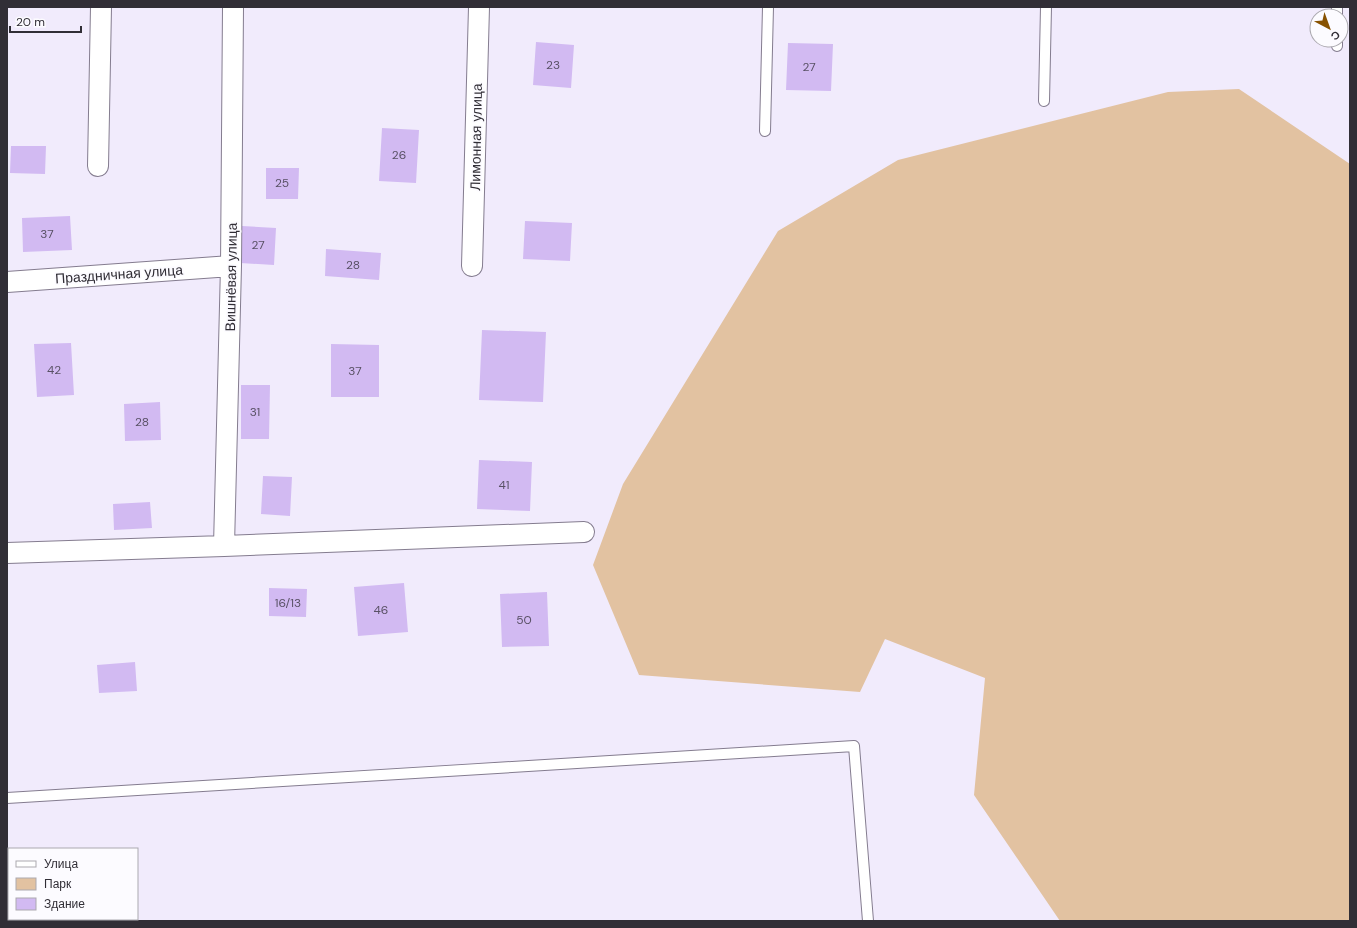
<svg xmlns="http://www.w3.org/2000/svg" width="1357" height="928" viewBox="0 0 1357 928" font-family="'DM Sans',sans-serif">
	<rect width="100%" height="100%" fill="#f1ebfc"/>
	<path fill="#e2c2a1" d="M1239,89L1350,164V921H1060L974,795L985,678L885,639L860,692L639,675L593,565L623,484L778,231L898,160L1168,92Z"/>
	<path fill="#d2baf2" d="M536,42L574,45L571,88L533,85Z
		M788,43L833,44L831,91L786,90Z
		M382,128L419,130L416,183L379,181Z
		M11,146H46L45,174L10,173Z
		M266,168H299L298,199H266Z
		M70,216L72,250L23,252L22,218Z
		M525,221L572,223L570,261L523,259Z
		M242,226L276,228L274,265L240,263Z
		M326,249L381,253L379,280L325,276Z
		M482,330L546,332L543,402L479,400Z
		M71,343L74,395L37,397L34,344Z
		M331,344L379,345V397H331Z
		M241,385H270L269,439H241Z
		M160,402L161,440L125,441L124,404Z
		M479,460L532,462L530,511L477,509Z
		M263,476L292,477L290,516L261,514Z
		M150,502L152,528L114,530L113,504Z
		M404,583L408,632L358,636L354,587Z
		M269,588L307,589L306,617L269,616Z
		M547,592L549,646L502,647L500,594Z
		M135,662L137,691L99,693L97,665Z"/>
	<g fill="none" stroke-linecap="round" stroke-linejoin="round">
		<defs>
			<path id="service" d="M1337,16V7
				M1337,46V40
				M1044,101L1046,7
				M765,131L768,7
				M7,798L854,746L868,921"/>
			<path id="minor" d="M98,166L101,7
				M472,266L479,7
				M7,282L231,266
				M224,546L231,266L233,7
				M7,553L224,546L584,532"/>
		</defs>
		<use href="#service" stroke="#847c8f" stroke-width="12"/>
		<use href="#minor" stroke="#847c8f" stroke-width="22"/>
		<use href="#service" stroke="#fff" stroke-width="10"/>
		<use href="#minor" stroke="#fff" stroke-width="20"/>
	</g>
	<g text-anchor="middle" dominant-baseline="central" stroke-width="3.5" stroke-linejoin="round" paint-order="stroke">
		<g font-size="12" fill="#595165">
			<text x="553" y="65">23</text>
			<text x="809" y="67">27</text>
			<text x="399" y="155">26</text>
			<text x="282" y="183">25</text>
			<text x="47" y="234">37</text>
			<text x="258" y="245">27</text>
			<text x="353" y="265">28</text>
			<text x="54" y="370">42</text>
			<text x="355" y="371">37</text>
			<text x="255" y="412">31</text>
			<text x="142" y="422">28</text>
			<text x="504" y="485">41</text>
			<text x="288" y="603">16/13</text>
			<text x="381" y="610">46</text>
			<text x="524" y="620">50</text>
		</g>
		<g font-size="14" fill="#312e36" stroke="#fcfbff">
			<text transform="translate(476 137) rotate(-89)">Лимонная улица</text>
			<text transform="translate(119 274) rotate(-4)">Праздничная улица</text>
			<text transform="translate(231 277) rotate(-89)">Вишнёвая улица</text>
		</g>
	</g>
	<rect width="1357" height="928" fill="none" stroke="#312e36" stroke-width="16"/>
	<rect x="8" y="848" width="130" height="72" fill="#fcfbff" stroke="#aba9af"/>
	<rect x="16" y="861" width="20" height="6" fill="#ffffff" stroke="#aba9af"/>
	<text x="44" y="868" font-size="12" fill="#312e36">Улица</text>
	<rect x="16" y="878" width="20" height="12" fill="#e2c2a1" stroke="#aba9af"/>
	<text x="44" y="888" font-size="12" fill="#312e36">Парк</text>
	<rect x="16" y="898" width="20" height="12" fill="#d2baf2" stroke="#aba9af"/>
	<text x="44" y="908" font-size="12" fill="#312e36">Здание</text>
	<g transform="translate(1329 28) rotate(139)"><circle r="19" fill="#fcfbff" stroke="#aba9af"/>
	<path d="M0-3L7 15L0 10L-7 15Z" fill="#885201"/>
	<text y="-6" font-size="11" font-weight="bold" text-anchor="middle" fill="#312e36">С</text>
	</g>
	<path d="M10 26v6h71v-6" fill="none" stroke="#312e36" stroke-width="2"/>
	<text x="16" y="26" font-size="12" fill="#312e36" stroke="#fcfbff" stroke-width="3" paint-order="stroke">20 m</text>
</svg>
